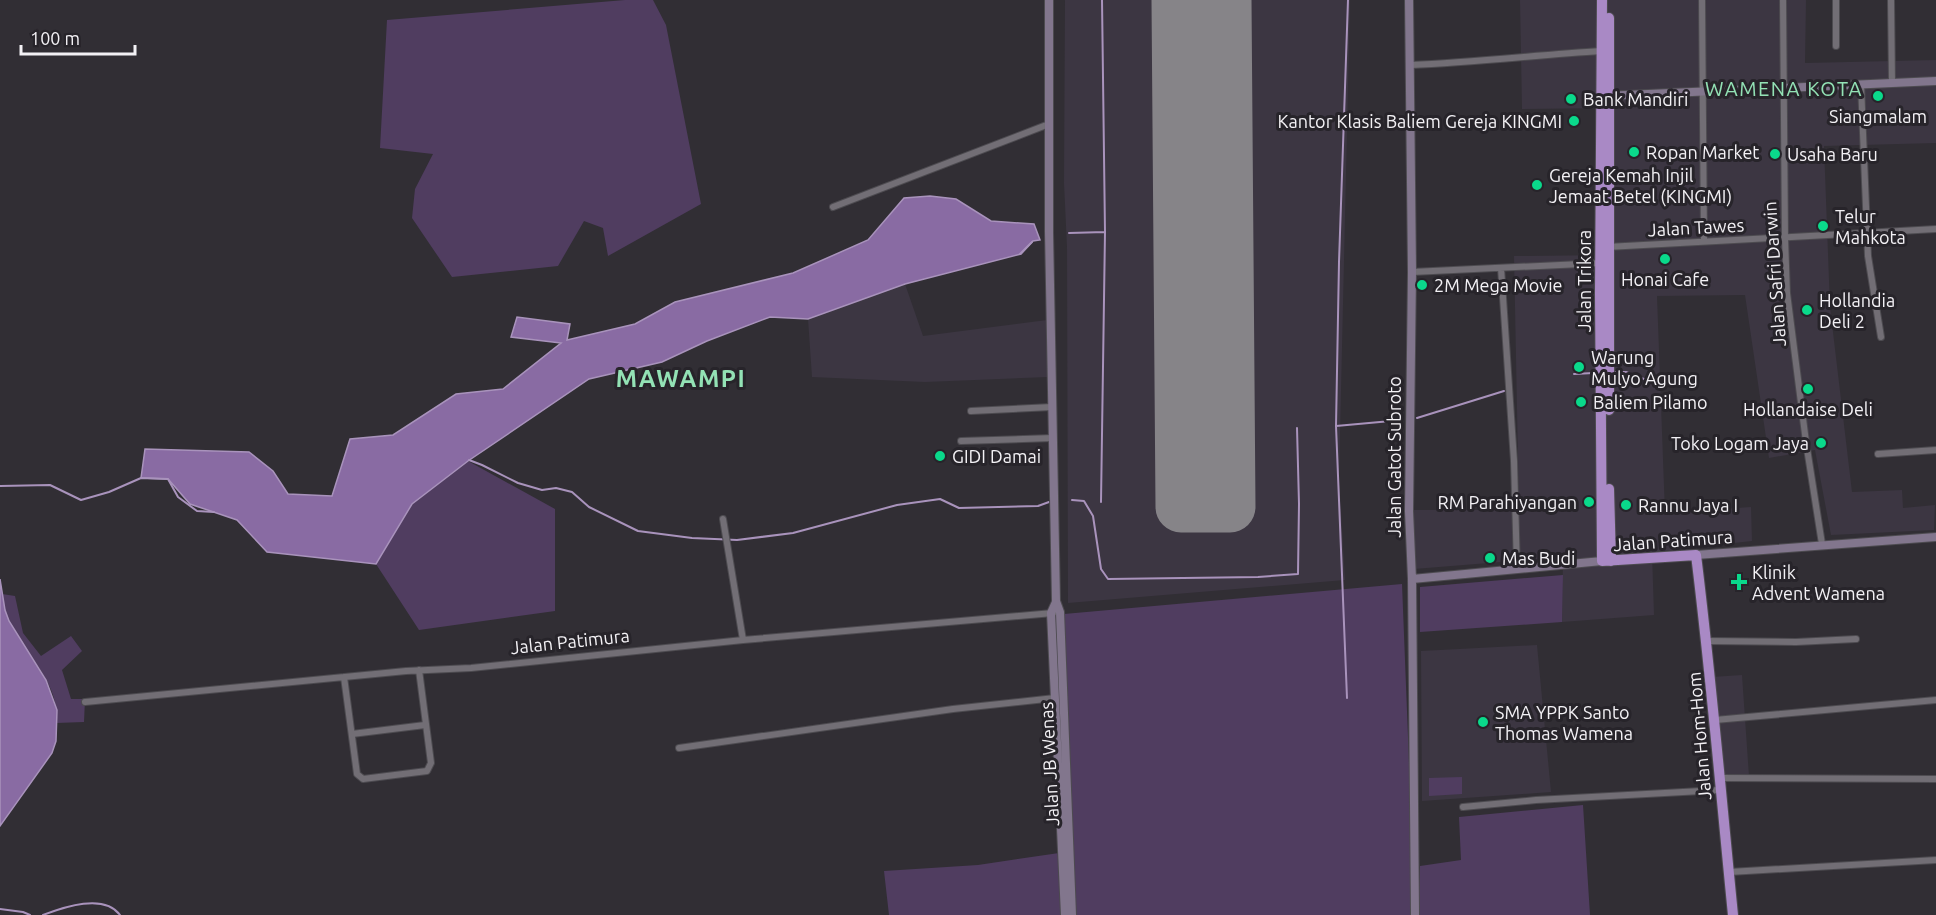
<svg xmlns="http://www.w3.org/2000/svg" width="1936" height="915" viewBox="0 0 1936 915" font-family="Ubuntu,sans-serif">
	<rect width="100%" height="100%" fill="#312e34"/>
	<path fill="#3c3642" d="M1065,0H1350L1339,478L1345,580L1068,603L1067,247L1064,183Z
		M1520,0H1806L1805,63L1936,60V143L1824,146L1830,307L1852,492L1902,490L1903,508L1935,505L1934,530L1831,535L1815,450L1769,458L1745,295L1657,296L1665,513L1751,507L1752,541L1652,552L1654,615L1562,622L1563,557L1414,569L1411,510H1519L1514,256L1613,255L1609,108L1522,109Z
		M905,284L923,336L1047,320L1048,377L925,382L812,377L808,319Z
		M1537,645L1551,792L1422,801L1421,651Z
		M1742,675L1749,776H1725L1712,677Z"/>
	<path fill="#503d60" d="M625,0H653L666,25L701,204L608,256L603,228L584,221L558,266L452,277L412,218L415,189L433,154L380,148L387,20Z
		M468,461L555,509V611L419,630L376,564L412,504Z
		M1563,575L1562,622L1420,632V587Z
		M1402,584L1415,915H1076L1064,614Z
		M2,594L15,596L23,633L41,656L71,636L82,651L62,670L71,699H85L84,722L56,723C61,682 24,655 9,621C5,613 4,603 2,594Z
		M1462,777V794L1429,796V778Z
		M1583,805L1590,915H1418L1420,866L1461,860L1459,817Z
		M1059,853L1062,915H889L884,871L978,865Z"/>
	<path fill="#896ba3" stroke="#a993bc" stroke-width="1.5" d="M930,196L956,199L991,221L1034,224L1040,240L1033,241L1021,254L905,284L808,319L770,317L707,341L662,362L589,379L468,461L412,504L376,564L267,552L237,520L190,504L168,479L141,478L145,449L249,452L273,471L288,494L332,496L350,439L393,435L456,394L503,389L561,343L511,337L517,317L570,324L567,340L635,324L675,302L793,273L868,240L904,198Z
		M0,579L5,610L9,621L46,680L57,710L56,741L52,753L0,826Z"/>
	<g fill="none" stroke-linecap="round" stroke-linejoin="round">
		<path stroke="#a993bc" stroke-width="2" d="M1069,233L1105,232
			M1020,254L1032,242
			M1615,372H1626L1644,379
			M1574,374L1593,373
			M1417,418L1504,391
			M1336,426L1402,420
			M469,460L482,465L518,483L542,490L556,488L572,492L589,507L638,531L692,538L737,540L793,533L897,505L940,499L959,508L1038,506L1049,502
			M0,486L50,485L81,500L109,492L141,478L168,479L178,497L197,511L214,512
			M1072,500L1084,501L1093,516L1101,569L1108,579L1258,577L1298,574L1299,504L1297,428
			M1101,502L1105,232L1102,0
			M1347,698L1336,426L1339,262L1348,0
			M0,909L23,912L30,915
			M43,915C64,907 104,893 120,915"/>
		<path stroke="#868488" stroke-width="51" d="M1177,0L1181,507H1230L1226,0"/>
		<defs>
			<path id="street" d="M1702,0L1704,241
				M1783,0L1785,238L1787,293L1806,442L1822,544
				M1836,0V46
				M1891,0L1892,83
				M1411,65C1475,62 1538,55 1601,51
				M1861,84L1868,256L1881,337
				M833,207L1049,124
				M1607,247L1936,229
				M1501,268L1514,461L1517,569
				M1412,272L1602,263
				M971,411L1052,407
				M961,441L1053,438
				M1878,454L1936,450
				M723,519L743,640
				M1707,641L1796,642L1856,639
				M344,677L357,774L363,779L427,771L431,763L419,670
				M85,702L406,671L471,668L743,640L1053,613
				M1715,720L1936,700
				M352,734L425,725
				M679,748L953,709L1055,698
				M1720,778L1936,779
				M1463,807L1536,800L1720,790
				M1729,872L1936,860"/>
			<path id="secondary" d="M1049,0V232L1056,601L1060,612L1072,915
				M1409,0L1412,272L1409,511L1412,579L1415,915
				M1604,96L1936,81
				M1696,555L1936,537
				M1412,579L1602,561
				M1056,602L1051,613L1065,915"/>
			<path id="highway" d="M1602,0L1600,294L1602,561L1696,555C1711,675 1721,795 1733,915
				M1609,410V18
				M1609,489L1611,561"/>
		</defs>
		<use href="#street" stroke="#4d4b50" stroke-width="8"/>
		<use href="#secondary" stroke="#4d4b50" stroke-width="10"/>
		<use href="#highway" stroke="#4d4b50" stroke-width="12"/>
		<use href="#street" stroke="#726e75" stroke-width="6"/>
		<use href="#secondary" stroke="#82768d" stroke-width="8"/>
		<use href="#highway" stroke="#a989c5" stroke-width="10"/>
	</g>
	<g fill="#0ad98b" stroke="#27242a" stroke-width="2">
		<circle cx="1878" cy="96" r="6"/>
		<circle cx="1571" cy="99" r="6"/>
		<circle cx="1574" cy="121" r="6"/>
		<circle cx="1634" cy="152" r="6"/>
		<circle cx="1775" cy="154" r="6"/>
		<circle cx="1537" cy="185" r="6"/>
		<circle cx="1823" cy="226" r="6"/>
		<circle cx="1665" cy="259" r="6"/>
		<circle cx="1422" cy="285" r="6"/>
		<circle cx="1807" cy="310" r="6"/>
		<circle cx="1579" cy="367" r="6"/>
		<circle cx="1808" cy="389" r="6"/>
		<circle cx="1581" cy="402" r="6"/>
		<circle cx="1821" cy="443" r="6"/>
		<circle cx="940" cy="456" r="6"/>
		<circle cx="1589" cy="502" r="6"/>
		<circle cx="1626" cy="505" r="6"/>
		<circle cx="1490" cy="558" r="6"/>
		<path d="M1736 573h6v6h6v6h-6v6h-6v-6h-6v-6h6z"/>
		<circle cx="1483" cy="722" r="6"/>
	</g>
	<g text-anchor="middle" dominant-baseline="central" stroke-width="6" stroke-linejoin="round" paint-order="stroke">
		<g font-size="18" fill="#f3f1f5" stroke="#27242a" text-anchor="start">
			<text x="1583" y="99">Bank Mandiri</text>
			<text x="1878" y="116" text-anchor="middle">Siangmalam</text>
			<text x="1562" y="121" text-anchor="end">Kantor Klasis Baliem Gereja KINGMI</text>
			<text x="1646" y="152">Ropan Market</text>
			<text x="1787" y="154">Usaha Baru</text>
			<text x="1549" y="175">Gereja Kemah Injil<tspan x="1549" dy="21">Jemaat Betel (KINGMI)</tspan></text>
			<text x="1835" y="216">Telur<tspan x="1835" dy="21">Mahkota</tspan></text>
			<text x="1665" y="279" text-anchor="middle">Honai Cafe</text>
			<text x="1434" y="285">2M Mega Movie</text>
			<text x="1819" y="300">Hollandia<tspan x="1819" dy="21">Deli 2</tspan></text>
			<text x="1591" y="357">Warung<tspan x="1591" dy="21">Mulyo Agung</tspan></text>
			<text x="1593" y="402">Baliem Pilamo</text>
			<text x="1808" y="409" text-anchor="middle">Hollandaise Deli</text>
			<text x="1809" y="443" text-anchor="end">Toko Logam Jaya</text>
			<text x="952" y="456">GIDI Damai</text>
			<text x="1577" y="502" text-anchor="end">RM Parahiyangan</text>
			<text x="1638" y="505">Rannu Jaya I</text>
			<text x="1502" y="558">Mas Budi</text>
			<text x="1752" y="572">Klinik<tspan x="1752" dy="21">Advent Wamena</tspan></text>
			<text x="1495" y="712">SMA YPPK Santo<tspan x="1495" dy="21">Thomas Wamena</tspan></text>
		</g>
		<g font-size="18" fill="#f3f1f5" stroke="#27242a">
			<text transform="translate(1696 227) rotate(-3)">Jalan Tawes</text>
			<text transform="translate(1774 274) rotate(-94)">Jalan Safri Darwin</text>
			<text transform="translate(1584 281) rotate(-90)">Jalan Trikora</text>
			<text transform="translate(1394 457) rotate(-90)">Jalan Gatot Subroto</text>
			<text transform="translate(1673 540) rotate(-4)">Jalan Patimura</text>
			<text transform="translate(570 641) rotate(-6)">Jalan Patimura</text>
			<text transform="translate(1699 736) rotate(-95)">Jalan Hom-Hom</text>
			<text transform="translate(1049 764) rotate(-93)">Jalan JB Wenas</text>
		</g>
		<g font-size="20" letter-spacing="1.5" fill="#93e2b5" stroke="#27242a">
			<text x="1784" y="88">WAMENA KOTA</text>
		</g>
		<g font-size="24" font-weight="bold" letter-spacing="1.5" fill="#93e2b5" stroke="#27242a">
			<text x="681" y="378">MAWAMPI</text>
		</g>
	</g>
	<path d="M21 45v9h114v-9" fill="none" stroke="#f3f1f5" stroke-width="3"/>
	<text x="30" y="45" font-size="18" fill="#f3f1f5" stroke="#27242a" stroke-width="4.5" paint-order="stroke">100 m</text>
</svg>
